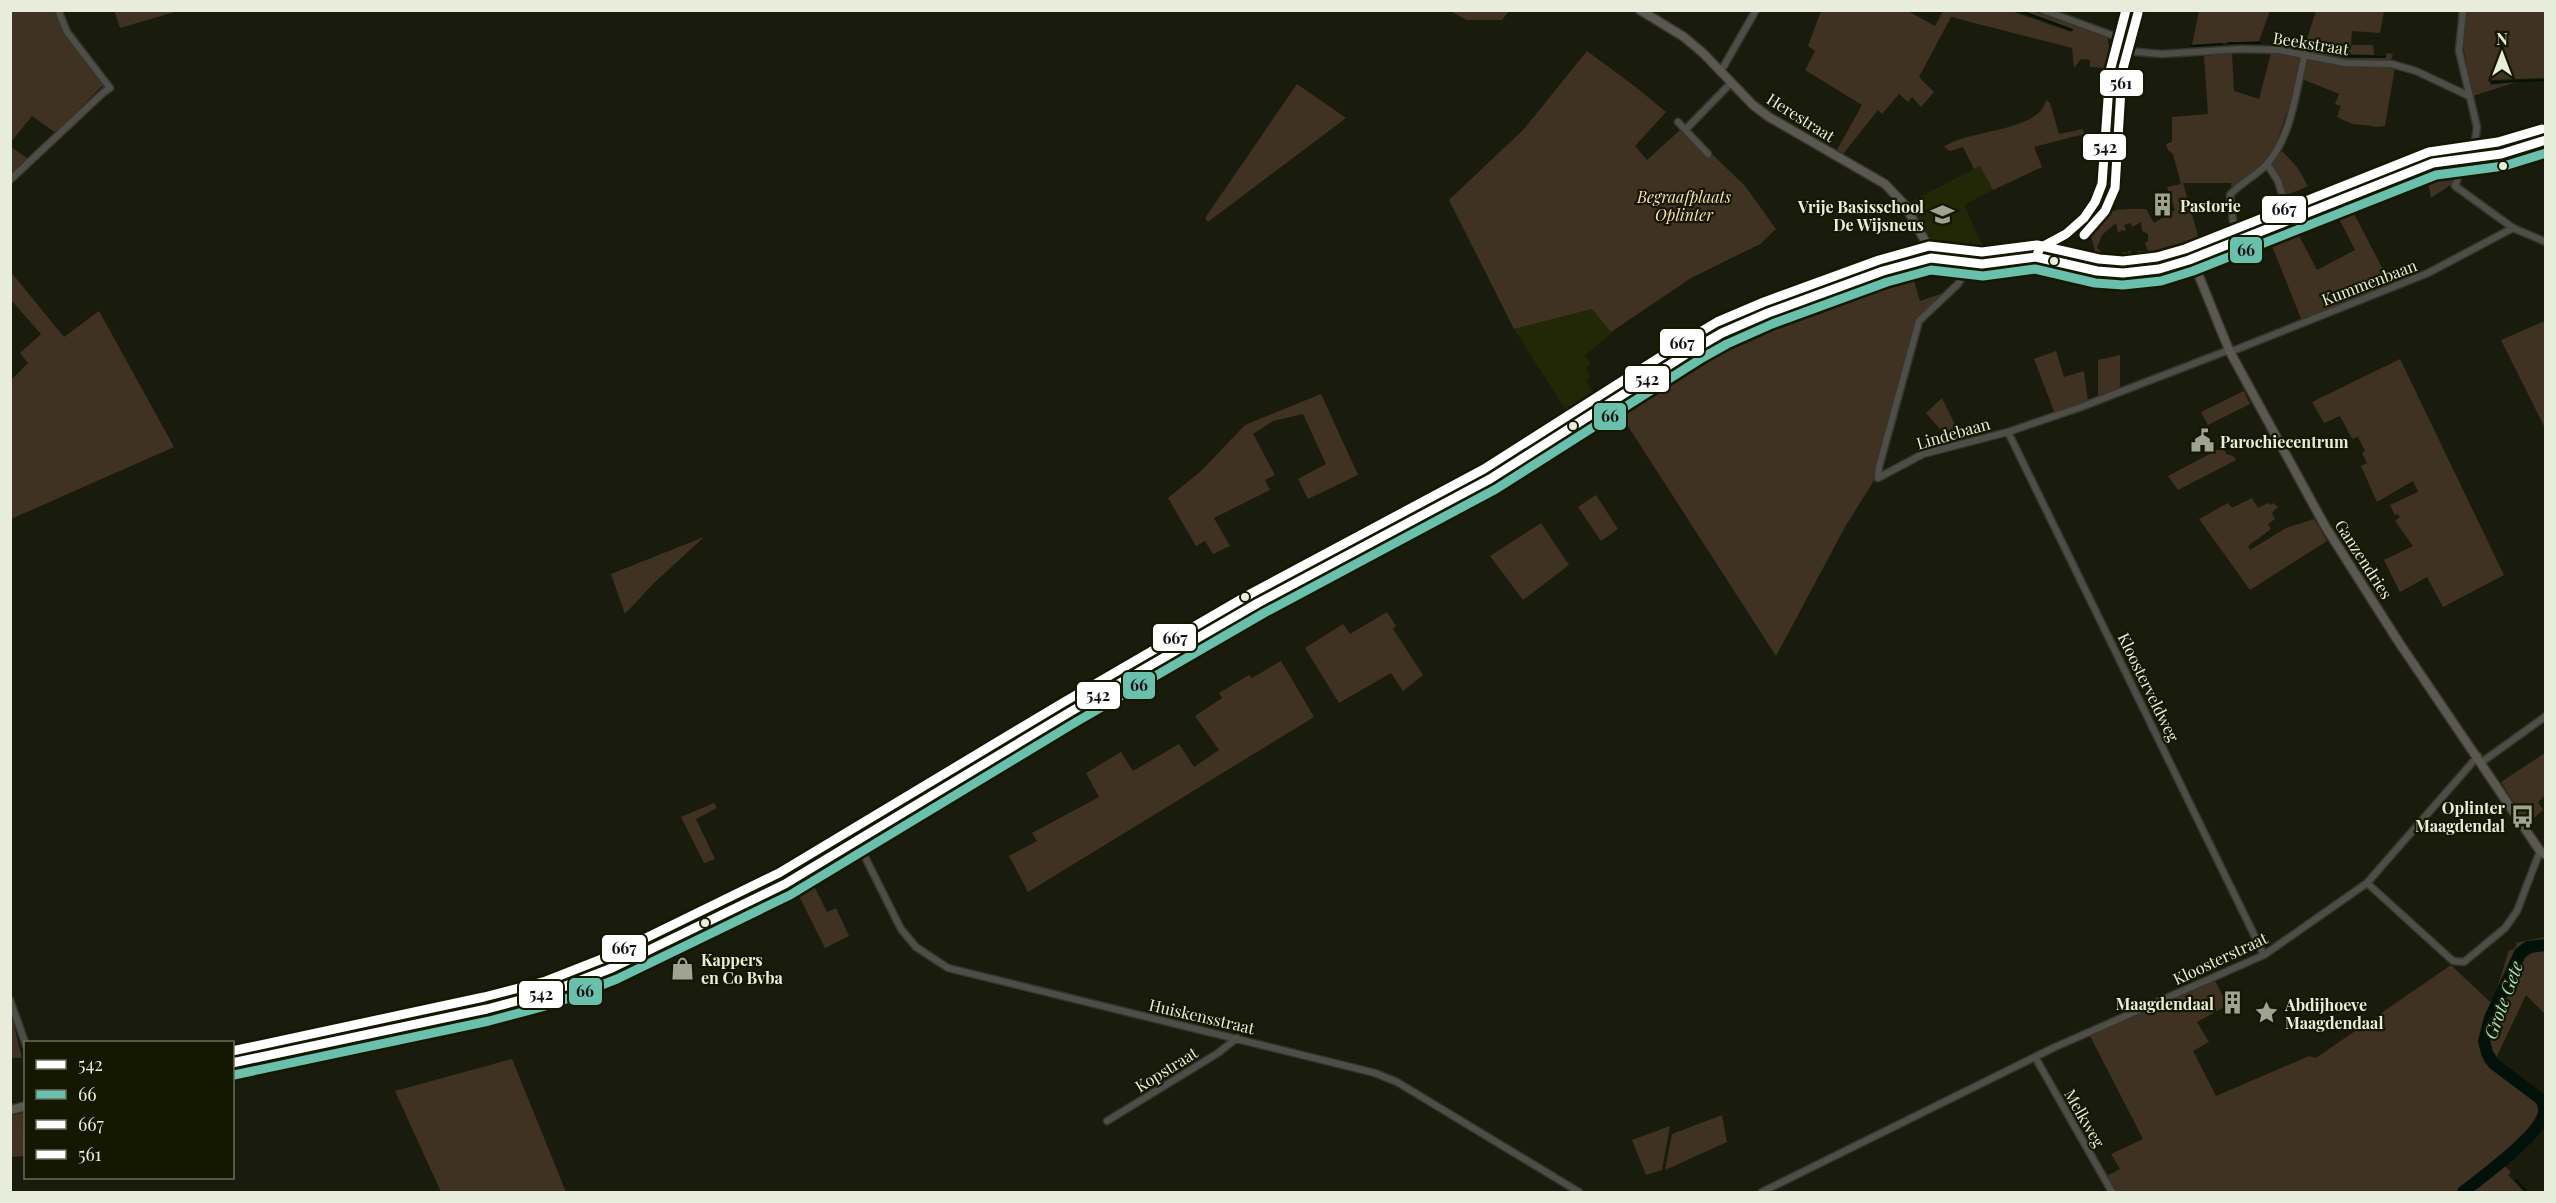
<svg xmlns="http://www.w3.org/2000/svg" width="2556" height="1203" viewBox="0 0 2556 1203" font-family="'Playfair Display',serif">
	<rect width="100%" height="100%" fill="#191c0c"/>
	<path fill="#222706" d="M1980,166L1993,190L1964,205L1987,255L1971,259L1939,252L1908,203Z
		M1592,309L1612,333L1585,355L1591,364L1586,368L1591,377L1586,381L1600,402L1572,420L1514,329Z"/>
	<path fill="#3f3222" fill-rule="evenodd" d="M114,10H178V11L120,28Z
		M11,11H53L64,33L103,85L56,133L32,116L11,142Z
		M1450,11H1509L1502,20H1467Z
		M1821,11H1908L1935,26L1943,11H2011L2071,32L2072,29L2022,11H2033L2101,34L2108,39L2109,51L2105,68L2090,67V60L2081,59L2074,68L2072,48L1951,17L1919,77L1934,92L1921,107L1912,97L1908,102L1899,94L1882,114L1878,110L1843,154L1837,150L1862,105L1805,70L1815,51L1808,46Z
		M2199,11V10L2270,11L2259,41L2192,45Z
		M2316,11H2384L2380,33L2352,31L2351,45H2373L2374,55L2341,54L2305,45Z
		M2465,11H2545V78L2489,80L2491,85L2516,82L2473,96L2462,40Z
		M2247,45L2295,47L2346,58H2385L2387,53L2393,54L2391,60L2348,61L2274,47L2191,51V48Z
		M1587,51L1637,88L1666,112L1635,146L1647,160L1680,130L1706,157L1711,153L1745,186L1776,229L1760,244L1691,278L1611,332L1592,309L1514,329L1449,200L1524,129Z
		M2232,53L2234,91L2259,99L2271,53L2300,57L2291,100L2276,144L2267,159L2232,190L2231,183H2183L2202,250C2170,261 2131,275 2098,263L2089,228C2094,207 2129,209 2146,209L2154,223L2175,210L2167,187L2181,184L2173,154L2168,150L2166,144L2172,142V117L2208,114L2204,56ZM2141,222L2142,231L2148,234V241L2145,243L2148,251H2138V255L2132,256L2130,250L2127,253L2123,252L2125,261L2107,257L2097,248L2102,235L2116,223L2118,233L2122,230L2126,231L2124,225L2131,223L2132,227Z
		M2306,57L2337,65L2395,67L2385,126L2374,127L2373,126L2352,124L2337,117L2341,106L2335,104L2339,94L2302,79Z
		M1297,84L1346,118L1208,222L1205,218Z
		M2046,100L2050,103L2059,134L2083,129L2084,134L2034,147L2042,167L1993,190L1980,166L1974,169L1963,147L1950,151L1944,147C1968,129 2040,132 2046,100Z
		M10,146L28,159L10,176Z
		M2282,151L2297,167L2308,186L2285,196L2271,164Z
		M2456,164L2458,169L2452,184L2431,198L2426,169Z
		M2348,202L2391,285L2302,321L2270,241L2297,232L2317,270L2355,250L2334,209Z
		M1910,269L1920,301L1946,292L1916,322L1873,482L1845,527L1776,656L1615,406L1736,334L1814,303Z
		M10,271L64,337L99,311L174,447L11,519V380L28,363L20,353L41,334L11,300Z
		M2545,321V428L2501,340Z
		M2056,351L2064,377L2084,371L2088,402L2055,414L2034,359Z
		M2120,355V391L2098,398V360Z
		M2400,359L2504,575L2443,607L2427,577L2400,592L2384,560L2413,546L2395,521L2400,517L2398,514L2395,515L2390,505L2418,492L2413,481L2377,502L2361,466L2367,463L2362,453L2365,451L2358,437L2352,439L2340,416L2324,423L2312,402Z
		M2244,391L2250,404L2208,425L2201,412Z
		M1321,394L1358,475L1308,499L1298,479L1326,464L1303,414L1273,421L1253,434L1275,475L1265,480L1270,490L1214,518L1230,546L1213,554L1205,541L1196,546L1168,498L1201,471L1245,425Z
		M1942,398L1963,441L1952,443L1926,413Z
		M2223,447L2226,454L2233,456L2236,460L2178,490L2168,476Z
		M1596,495L1618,529L1601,541L1578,507Z
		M2252,498L2258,508L2268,503L2270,505L2273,503L2278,507L2272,513L2275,519L2268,524L2271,529L2248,546L2250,550L2286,528L2314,519L2327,541L2250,590L2199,519L2228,503L2232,508Z
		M1541,523L1569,565L1523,600L1490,556Z
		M704,537L654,583L625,614L611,574Z
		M1387,612L1396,626L1393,629L1423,675L1403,691L1391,673L1339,703L1305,648L1343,624L1350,634Z
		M1281,661L1314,717L1028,892L1009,856L1037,841L1032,833L1099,797L1086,773L1121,752L1133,771L1179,744L1194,767L1219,750L1195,716L1222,698L1219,693L1249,675L1252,678Z
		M2545,753V795L2538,802L2543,810L2527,824L2501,782Z
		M714,803L717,808L696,819L715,859L704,863L681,817Z
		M809,876L827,912L836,908L849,936L825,948L793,884Z
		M2545,937V941L2525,944L2516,951C2504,975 2465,1046 2488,1066C2504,1081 2525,1090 2539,1106C2540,1129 2475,1176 2456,1192H2115L2105,1177L2120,1169L2111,1154L2143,1139L2090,1036L2215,981L2228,1005L2197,1022L2209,1042L2193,1051L2216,1096L2309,1056L2316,1058L2451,965L2490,1002L2494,998L2509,950H2513L2517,945L2515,943Z
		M2545,949V1014L2526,995L2497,1056L2499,1061L2490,1050V1035L2525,958L2536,950Z
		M10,1009L22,1058H11Z
		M512,1059L566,1192H441L395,1091Z
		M23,1113L25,1156L11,1157V1115Z
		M1722,1115L1727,1142L1665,1170L1672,1134Z
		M1670,1126L1662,1170L1646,1175L1632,1140Z
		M2505,1166L2511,1172L2508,1175L2524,1192H2472Z"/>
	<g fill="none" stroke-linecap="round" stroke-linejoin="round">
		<path stroke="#02120a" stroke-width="2" d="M2018,10L2072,30
			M2228,43H2260
			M2271,43L2298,46
			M2191,46L2222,44
			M2303,46L2348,56L2385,57
			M2491,82L2546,80
			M2516,1180L2527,1192"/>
		<path stroke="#02120a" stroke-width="12" d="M2463,1192C2481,1178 2541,1134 2544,1114C2545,1110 2543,1104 2542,1100L2494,1064L2487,1053L2484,1041L2490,1018L2520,953L2528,947L2546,945"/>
		<defs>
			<path id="street" d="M2043,10L2117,37
				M2463,10L2459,51L2477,127L2474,148L2461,169L2455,186L2513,228L2546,242
				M2114,50L2162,54L2240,49L2279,50L2345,63L2392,64L2416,71L2469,96
				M1721,71L1756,10
				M1678,122L1708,154
				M1686,129L1731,83
				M2267,164L2278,181L2290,220
				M10,180L104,92L110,88L67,32L58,10
				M2239,239L2233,221L2230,195C2240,183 2256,176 2266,165C2292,137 2296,89 2305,54
				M2008,432L2264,955
				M1878,478L1923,454L2008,432L2081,407L2229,350H2235L2428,273L2513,228
				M1878,478L1879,467L1919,321L1958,284L1964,274L1967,263
				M2482,762L2546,716
				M857,841L901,929L916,947L948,968L1375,1073L1397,1082L1579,1192
				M2367,883L2453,961L2464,962L2505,928L2517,911L2540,851
				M10,1000L26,1045
				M2035,1057L2112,1192
				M1107,1121L1218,1053L1237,1038
				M1762,1192L2053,1048L2264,955L2367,883L2478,756"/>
			<path id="secondary" d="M1640,10L1684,37L1703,53L1753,105L1769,117L1885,184L1904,204L1931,251V258
				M2036,257L2040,248C2120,211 2102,165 2108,92C2110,64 2117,37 2126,10
				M2192,259L2229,350L2325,526L2398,641L2540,851L2546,855
				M232,1063L487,1009L550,992L612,968L785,884L1070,712L1258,603L1490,479L1696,348L1722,333L1768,313L1883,271L1921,260L1931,258L1982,264L2036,257L2097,271L2123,273L2159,269L2189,260L2433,163L2501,154L2546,140
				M10,1110L26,1106"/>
		</defs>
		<use href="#street" stroke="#35372b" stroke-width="9"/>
		<use href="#secondary" stroke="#35372b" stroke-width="11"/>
		<use href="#street" stroke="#4f4d48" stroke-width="6"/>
		<use href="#secondary" stroke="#5a5851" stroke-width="8"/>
		<defs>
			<path id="bus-1" d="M2036,257L2040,248L2066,234L2084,218L2095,202L2102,184L2110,71L2126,10
				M232,1063L487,1009L550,992L612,968L785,884L1070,712L1258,603L1490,479L1696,348L1722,333L1768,313L1883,271L1931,258L1982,264L2036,257L2097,271L2123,273L2159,269L2189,260L2433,163L2501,154L2546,140"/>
			<path id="bus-2" d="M234,1075L489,1021L553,1004L617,979L790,895L1076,722L1264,613L1496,489L1702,358L1727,344L1772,324L1887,282L1931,270L1983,276L2035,269L2095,283L2123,285L2161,281L2193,271L2436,175L2504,166L2546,153"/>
			<path id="bus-3" d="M232,1051L484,997L546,981L607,957L779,873L1064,702L1252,593L1484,469L1690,338L1717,322L1764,302L1879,260L1929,246L1982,252L2037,245L2099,259L2123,261L2157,257L2185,249L2429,152L2498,142L2542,129"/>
			<path id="bus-4" d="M2084,235L2105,211L2115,188L2122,72L2138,13"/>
		</defs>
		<use href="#bus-1" stroke="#141800" stroke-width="14"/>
		<use href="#bus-2" stroke="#141800" stroke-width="14"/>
		<use href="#bus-3" stroke="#141800" stroke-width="14"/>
		<use href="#bus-4" stroke="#141800" stroke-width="14"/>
		<use href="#bus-1" stroke="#fff" stroke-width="9"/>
		<use href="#bus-2" stroke="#69c0ac" stroke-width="9"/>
		<use href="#bus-3" stroke="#fff" stroke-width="9"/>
		<use href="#bus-4" stroke="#fff" stroke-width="9"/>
	</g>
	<defs>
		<symbol id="building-bare" viewBox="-9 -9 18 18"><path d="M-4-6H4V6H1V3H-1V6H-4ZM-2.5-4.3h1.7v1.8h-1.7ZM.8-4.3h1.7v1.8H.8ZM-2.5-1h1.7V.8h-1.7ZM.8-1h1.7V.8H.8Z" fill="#a0a393" stroke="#141800" stroke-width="2.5" paint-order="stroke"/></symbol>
		<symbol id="school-bare" viewBox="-9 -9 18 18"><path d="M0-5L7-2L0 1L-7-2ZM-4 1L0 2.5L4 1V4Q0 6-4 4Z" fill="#a0a393" stroke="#141800" stroke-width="2.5" paint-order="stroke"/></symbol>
		<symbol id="civic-bare" viewBox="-9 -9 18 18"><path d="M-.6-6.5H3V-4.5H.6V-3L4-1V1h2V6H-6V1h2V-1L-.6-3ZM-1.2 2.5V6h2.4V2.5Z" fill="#a0a393" stroke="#141800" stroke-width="2.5" paint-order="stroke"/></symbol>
		<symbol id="bus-bare" viewBox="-9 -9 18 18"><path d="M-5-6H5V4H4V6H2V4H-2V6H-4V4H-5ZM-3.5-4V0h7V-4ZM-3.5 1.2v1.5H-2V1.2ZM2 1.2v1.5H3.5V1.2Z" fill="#a0a393" stroke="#141800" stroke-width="2.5" paint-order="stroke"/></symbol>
		<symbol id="shop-bare" viewBox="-9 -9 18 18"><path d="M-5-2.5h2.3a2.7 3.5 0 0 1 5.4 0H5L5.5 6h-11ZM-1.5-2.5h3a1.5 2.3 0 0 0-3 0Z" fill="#a0a393" stroke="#141800" stroke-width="2.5" paint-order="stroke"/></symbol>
		<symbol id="sight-bare" viewBox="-9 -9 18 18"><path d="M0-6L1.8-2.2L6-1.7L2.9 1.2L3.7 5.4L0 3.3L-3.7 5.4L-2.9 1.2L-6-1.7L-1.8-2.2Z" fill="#a0a393" stroke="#141800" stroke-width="2.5" paint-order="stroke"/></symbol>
	</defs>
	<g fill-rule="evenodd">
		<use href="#building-bare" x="2146" y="188" width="33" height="33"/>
		<use href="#school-bare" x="1926" y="198" width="33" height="33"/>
		<use href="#civic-bare" x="2186" y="424" width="33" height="33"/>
		<use href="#bus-bare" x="2506" y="800" width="33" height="33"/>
		<use href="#shop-bare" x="666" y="952" width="33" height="33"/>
		<use href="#building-bare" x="2216" y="986" width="33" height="33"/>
		<use href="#sight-bare" x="2250" y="996" width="33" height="33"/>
	</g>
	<g fill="#e8ecdb" stroke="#141800" stroke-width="2">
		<circle cx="2503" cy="166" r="5"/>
		<circle cx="2054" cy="261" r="5"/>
		<circle cx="1573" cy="426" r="5"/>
		<circle cx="1245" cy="597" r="5"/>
		<circle cx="705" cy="923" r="5"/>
	</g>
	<g text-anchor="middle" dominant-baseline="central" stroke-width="4.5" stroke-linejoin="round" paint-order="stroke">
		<g font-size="16" fill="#e8ecdb" stroke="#141800">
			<text transform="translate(2311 43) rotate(9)">Beekstraat</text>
			<text transform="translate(1801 117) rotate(32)">Herestraat</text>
			<text transform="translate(2369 282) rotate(-21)">Kummenbaan</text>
			<text transform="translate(1953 433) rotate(-16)">Lindebaan</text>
			<text transform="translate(2364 559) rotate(57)">Ganzendries</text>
			<text transform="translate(2149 687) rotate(64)">Kloosterveldweg</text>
			<text transform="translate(2220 958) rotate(-25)">Kloosterstraat</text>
			<text transform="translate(1202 1016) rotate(13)">Huiskensstraat</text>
			<text transform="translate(1166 1069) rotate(-32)">Kopstraat</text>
			<text transform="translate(2085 1118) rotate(60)">Melkweg</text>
		</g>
		<g font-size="16" font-style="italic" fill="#fdddb9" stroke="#141800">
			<text x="1684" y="196">Begraafplaats<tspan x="1684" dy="18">Oplinter</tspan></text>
		</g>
		<g font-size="16" font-weight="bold" fill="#e8ecdb" stroke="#141800" text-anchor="start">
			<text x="2180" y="205">Pastorie</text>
			<text x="1924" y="206" text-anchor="end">Vrije Basisschool<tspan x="1924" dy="18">De Wijsneus</tspan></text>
			<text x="2220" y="441">Parochiecentrum</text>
			<text x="2505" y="807" text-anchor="end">Oplinter<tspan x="2505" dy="18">Maagdendal</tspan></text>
			<text x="701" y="959">Kappers<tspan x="701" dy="18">en Co Bvba</tspan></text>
			<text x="2214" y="1003" text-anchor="end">Maagdendaal</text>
			<text x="2285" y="1004">Abdijhoeve<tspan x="2285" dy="18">Maagdendaal</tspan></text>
		</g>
		<g font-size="18" font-style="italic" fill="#a1e0c7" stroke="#141800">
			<text transform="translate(2503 1000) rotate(-70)">Grote Gete</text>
		</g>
	</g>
	<g stroke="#141800" stroke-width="2">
		<rect x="2099" y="69" width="45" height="28" rx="6" fill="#fff"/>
		<rect x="2082" y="133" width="45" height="28" rx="6" fill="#fff"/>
		<rect x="2261" y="195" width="46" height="29" rx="6" fill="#fff"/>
		<rect x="2229" y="236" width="34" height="28" rx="6" fill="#69c0ac"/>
		<rect x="1659" y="328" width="46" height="29" rx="6" fill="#fff"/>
		<rect x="1624" y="365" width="46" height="28" rx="6" fill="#fff"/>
		<rect x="1593" y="402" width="34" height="29" rx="6" fill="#69c0ac"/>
		<rect x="1152" y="623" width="45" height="29" rx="6" fill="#fff"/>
		<rect x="1122" y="671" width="34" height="29" rx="6" fill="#69c0ac"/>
		<rect x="1076" y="681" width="45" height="29" rx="6" fill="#fff"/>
		<rect x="601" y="934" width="46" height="29" rx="6" fill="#fff"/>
		<rect x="568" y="977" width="35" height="29" rx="6" fill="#69c0ac"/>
		<rect x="518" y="980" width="46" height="29" rx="6" fill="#fff"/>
	</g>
	<g font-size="16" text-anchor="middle" font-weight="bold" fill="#111">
		<text x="2121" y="89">561</text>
		<text x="2105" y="153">542</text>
		<text x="2284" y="215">667</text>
		<text x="2246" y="256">66</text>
		<text x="1682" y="349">667</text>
		<text x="1647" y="385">542</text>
		<text x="1610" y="422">66</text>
		<text x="1175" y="644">667</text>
		<text x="1139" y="691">66</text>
		<text x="1098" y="701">542</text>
		<text x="624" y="954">667</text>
		<text x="585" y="997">66</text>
		<text x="541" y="1000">542</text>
	</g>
	<rect width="2556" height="1203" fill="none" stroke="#e8ecdb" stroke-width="24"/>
	<rect x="24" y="1041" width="210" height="138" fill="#141800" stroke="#696d58" stroke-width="1.5"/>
	<rect x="36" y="1060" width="30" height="9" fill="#ffffff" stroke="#696d58" stroke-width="1.5"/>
	<text x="78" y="1071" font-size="18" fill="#e8ecdb">542</text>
	<rect x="36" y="1090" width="30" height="9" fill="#69c0ac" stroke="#696d58" stroke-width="1.5"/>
	<text x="78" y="1101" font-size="18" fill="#e8ecdb">66</text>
	<rect x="36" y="1120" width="30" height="9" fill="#ffffff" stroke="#696d58" stroke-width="1.5"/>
	<text x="78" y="1131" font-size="18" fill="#e8ecdb">667</text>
	<rect x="36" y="1150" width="30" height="9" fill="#ffffff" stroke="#696d58" stroke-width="1.5"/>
	<text x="78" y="1161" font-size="18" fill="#e8ecdb">561</text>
	<g transform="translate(2502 54)" stroke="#141800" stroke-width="4.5" paint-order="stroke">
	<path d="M0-4.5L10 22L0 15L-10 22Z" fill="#e8ecdb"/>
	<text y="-9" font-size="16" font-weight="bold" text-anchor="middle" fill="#e8ecdb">N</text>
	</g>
</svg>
